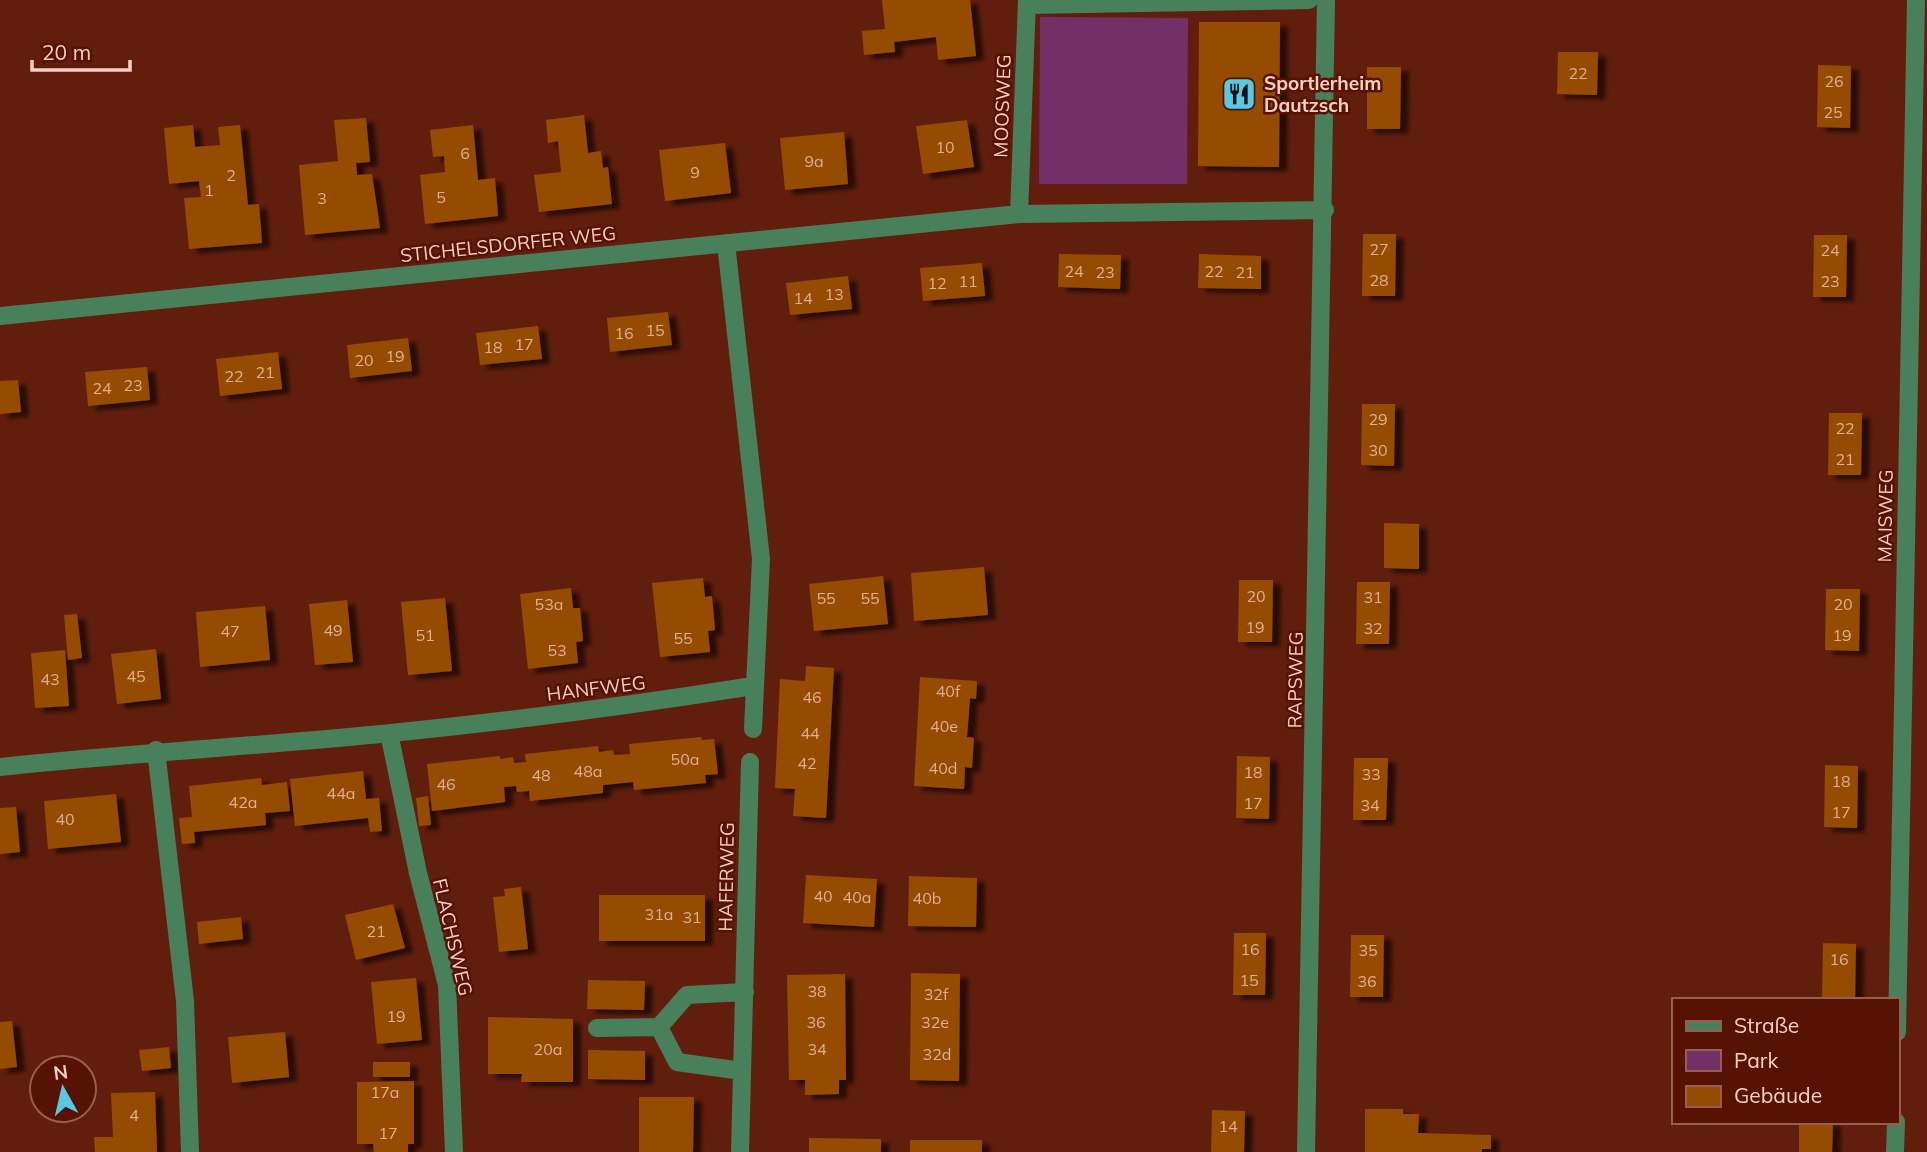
<svg xmlns="http://www.w3.org/2000/svg" width="1927" height="1152" viewBox="0 0 1927 1152" font-family="Mulish,sans-serif">
	<defs>
		<filter id="shadow"><feDropShadow dx="8" dy="4.5" stdDeviation="2" flood-color="#0009"/></filter>
	</defs>
	<rect width="100%" height="100%" fill="#621e0d"/>
	<path fill="#732f68" d="M1040,17L1188,18L1187,184H1039Z"/>
	<path fill="#954b02" filter="url(#shadow)" d="M882,0H970L976,56L938,60L936,37L894,42L895,52L864,55L862,31L885,29Z
		M1199,22H1280L1279,167L1198,166Z
		M1558,52H1598L1597,95L1557,94Z
		M1818,65L1851,66L1850,128L1817,127Z
		M1367,67H1401L1400,129H1367Z
		M584,115L588,153L601,151L603,168L608,167L612,204L539,212L534,175L561,172L558,141L548,143L546,120Z
		M366,118L370,162L356,163L357,175L372,174L380,228L305,235L299,165L338,161L334,120Z
		M967,120L974,167L923,174L916,126Z
		M193,125L195,147L220,145L218,127L240,125L248,205L259,204L262,243L189,249L184,198L201,197L199,181L169,184L164,128Z
		M473,125L478,180L495,178L498,216L425,224L420,175L445,172L444,156L433,157L430,130Z
		M844,132L848,184L785,190L780,138Z
		M725,143L731,193L665,201L659,150Z
		M1363,234H1396L1395,296H1362Z
		M1814,235H1847L1846,297H1813Z
		M1059,254L1121,255L1120,289L1058,287Z
		M1199,254L1261,256V289L1198,288Z
		M982,263L985,296L923,301L920,268Z
		M848,276L852,309L790,315L786,283Z
		M668,312L672,345L610,352L607,318Z
		M538,326L542,359L480,365L476,333Z
		M408,338L412,371L350,378L347,345Z
		M278,352L282,389L220,396L216,359Z
		M147,367L150,400L88,406L85,372Z
		M18,380L21,412L0,414V381Z
		M1362,404H1395L1394,466L1361,465Z
		M1829,413H1862L1861,475H1828Z
		M1384,523L1419,524V569L1384,568Z
		M984,567L988,615L914,621L911,573Z
		M883,576L888,624L814,631L809,584Z
		M703,578L705,597L712,596L715,630L708,631L710,652L660,657L652,583Z
		M1239,580H1273L1272,642H1238Z
		M1357,582H1390L1389,644H1356Z
		M571,588L573,608H580L583,641L576,642L578,663L528,669L520,594Z
		M1826,589H1860L1859,651L1825,650Z
		M445,598L452,671L408,675L401,602Z
		M347,600L353,662L315,665L309,604Z
		M265,606L270,660L200,667L196,612Z
		M77,614L82,658L68,660L64,615Z
		M156,649L161,699L117,704L111,654Z
		M65,650L69,706L35,708L31,653Z
		M806,666L834,668L826,818L793,816L795,789L775,788L780,679L805,681Z
		M920,677L977,681L976,699L970,698L967,737L974,738L972,768L965,767L964,789L914,786Z
		M701,737L702,740L714,739L718,774L705,775L706,783L634,790L633,782L603,785V793L530,801L529,791L517,792L516,786L504,787L505,802L432,811L427,764L500,756V759L513,757L514,763L526,762L525,754L598,746L599,752L613,750L614,755L630,754L629,744Z
		M1237,756L1270,757L1269,819L1236,818Z
		M1354,758H1388L1386,820H1353Z
		M1825,765L1858,766L1857,828L1824,827Z
		M363,771L366,799L379,798L382,831L370,832L368,818L295,826L290,779Z
		M261,778L262,785L287,782L290,811L265,813L266,825L194,832L195,843L182,844L179,818L192,817L189,786Z
		M116,794L121,842L48,849L44,801Z
		M428,796L431,825L419,826L416,798Z
		M16,807L20,852L0,854V808Z
		M806,875L877,879L874,927L803,923Z
		M909,876L977,878L976,927L908,926Z
		M521,887L528,949L499,952L493,897L505,896L504,889Z
		M599,895H705V941H599Z
		M393,904L405,948L356,960L345,915Z
		M241,917L243,939L199,944L197,922Z
		M1234,933H1266L1265,995H1233Z
		M1351,935H1384L1383,997H1350Z
		M1823,943L1856,944L1855,1000H1822Z
		M911,973L960,974L959,1081L910,1080Z
		M845,974L846,1080H839V1094L805,1095V1080H789L787,975Z
		M416,978L422,1040L377,1044L371,982Z
		M588,980L645,981L644,1010L587,1009Z
		M488,1017L573,1019V1082H521L522,1074H488Z
		M12,1021L17,1067L0,1069V1022Z
		M285,1032L289,1077L232,1083L228,1037Z
		M169,1047L171,1068L142,1071L139,1050Z
		M588,1050L645,1051V1080L588,1079Z
		M373,1062H410V1077H373Z
		M414,1081V1144H408V1152H374L373,1144H357V1082Z
		M155,1092L157,1152H95L94,1137H113L111,1093Z
		M639,1097H694L693,1152H639Z
		M1365,1109H1403V1114H1419L1418,1133L1491,1135V1149H1482V1152H1365Z
		M1212,1110L1245,1111L1244,1152H1211Z
		M1799,1122H1833L1832,1152H1799Z
		M809,1138L881,1139V1152H809Z
		M910,1140H982V1152H910Z"/>
	<g fill="none" stroke-linecap="round" stroke-linejoin="round">
		<path stroke="#48805c" stroke-width="18" d="M1027,5L1309,0
			M1019,214L1027,0
			M726,243L761,559L753,729
			M0,316L1019,214L1325,210
			M389,733L418,873L447,985L454,1152
			M156,750L185,1001L190,1152
			M0,767C130,753 261,746 391,733C512,721 633,705 753,686
			M597,1028L659,1027
			M1897,1032L1916,0
			M742,1071L677,1062L659,1027L687,995L745,992
			M740,1152L750,762
			M1306,1152L1326,0
			M1895,1152L1896,1122"/>
	</g>
	<defs>
		<symbol id="restaurant-square" viewBox="-11 -11 22 22"><rect x="-9" y="-9" width="18" height="18" rx="4" fill="#57c9e2" stroke="#561202"/><path d="M-5-6h1v4h1v-4h1v4h1v-4h1v5L-1.5 .5V6h-2V.5L-5-1ZM5-6V6H3V1.5H1.5Q1.5-4 5-6Z" fill="#111"/></symbol>
	</defs>
	<g fill-rule="evenodd">
		<use href="#restaurant-square" x="1220" y="75" width="38" height="38"/>
	</g>
	<g text-anchor="middle" dominant-baseline="central" stroke-width="5" stroke-linejoin="round" paint-order="stroke">
		<g font-size="16" fill="#e1ae94">
			<text x="1578" y="73">22</text>
			<text x="1834" y="81">26</text>
			<text x="1833" y="112">25</text>
			<text x="945" y="147">10</text>
			<text x="465" y="153">6</text>
			<text x="814" y="161">9a</text>
			<text x="695" y="172">9</text>
			<text x="231" y="175">2</text>
			<text x="209" y="190">1</text>
			<text x="441" y="197">5</text>
			<text x="322" y="198">3</text>
			<text x="1379" y="249">27</text>
			<text x="1830" y="250">24</text>
			<text x="1074" y="271">24</text>
			<text x="1214" y="271">22</text>
			<text x="1105" y="272">23</text>
			<text x="1245" y="272">21</text>
			<text x="1379" y="280">28</text>
			<text x="968" y="281">11</text>
			<text x="1830" y="281">23</text>
			<text x="937" y="283">12</text>
			<text x="834" y="294">13</text>
			<text x="803" y="298">14</text>
			<text x="655" y="330">15</text>
			<text x="624" y="333">16</text>
			<text x="524" y="344">17</text>
			<text x="493" y="347">18</text>
			<text x="395" y="356">19</text>
			<text x="364" y="360">20</text>
			<text x="265" y="372">21</text>
			<text x="234" y="376">22</text>
			<text x="133" y="385">23</text>
			<text x="102" y="388">24</text>
			<text x="1378" y="419">29</text>
			<text x="1845" y="428">22</text>
			<text x="1378" y="450">30</text>
			<text x="1845" y="459">21</text>
			<text x="1256" y="596">20</text>
			<text x="1373" y="597">31</text>
			<text x="826" y="598">55</text>
			<text x="870" y="598">55</text>
			<text x="549" y="604">53a</text>
			<text x="1843" y="604">20</text>
			<text x="1255" y="627">19</text>
			<text x="1373" y="628">32</text>
			<text x="333" y="630">49</text>
			<text x="230" y="631">47</text>
			<text x="425" y="635">51</text>
			<text x="1842" y="635">19</text>
			<text x="683" y="638">55</text>
			<text x="557" y="650">53</text>
			<text x="136" y="676">45</text>
			<text x="50" y="679">43</text>
			<text x="948" y="691">40f</text>
			<text x="812" y="697">46</text>
			<text x="944" y="726">40e</text>
			<text x="810" y="733">44</text>
			<text x="685" y="759">50a</text>
			<text x="807" y="763">42</text>
			<text x="943" y="768">40d</text>
			<text x="588" y="771">48a</text>
			<text x="1253" y="772">18</text>
			<text x="1371" y="774">33</text>
			<text x="541" y="775">48</text>
			<text x="1841" y="781">18</text>
			<text x="446" y="784">46</text>
			<text x="341" y="793">44a</text>
			<text x="243" y="802">42a</text>
			<text x="1253" y="803">17</text>
			<text x="1370" y="805">34</text>
			<text x="1841" y="812">17</text>
			<text x="65" y="819">40</text>
			<text x="823" y="896">40</text>
			<text x="857" y="897">40a</text>
			<text x="927" y="898">40b</text>
			<text x="659" y="914">31a</text>
			<text x="692" y="917">31</text>
			<text x="376" y="931">21</text>
			<text x="1250" y="949">16</text>
			<text x="1368" y="950">35</text>
			<text x="1839" y="959">16</text>
			<text x="1249" y="980">15</text>
			<text x="1367" y="981">36</text>
			<text x="817" y="991">38</text>
			<text x="936" y="994">32f</text>
			<text x="396" y="1016">19</text>
			<text x="816" y="1022">36</text>
			<text x="935" y="1022">32e</text>
			<text x="548" y="1049">20a</text>
			<text x="817" y="1049">34</text>
			<text x="937" y="1054">32d</text>
			<text x="385" y="1092">17a</text>
			<text x="134" y="1115">4</text>
			<text x="1228" y="1126">14</text>
			<text x="388" y="1133">17</text>
		</g>
		<g font-size="19" font-weight="bold" fill="#facfc4" stroke="#561202" text-anchor="start">
			<text x="1264" y="83">Sportlerheim<tspan x="1264" dy="22">Dautzsch</tspan></text>
		</g>
		<g font-size="19" fill="#facfc4" stroke="#561202">
			<text transform="translate(1002 106) rotate(-88)">MOOSWEG</text>
			<text transform="translate(508 244) rotate(-6)">STICHELSDORFER WEG</text>
			<text transform="translate(1885 516) rotate(-89)">MAISWEG</text>
			<text transform="translate(1295 680) rotate(-89)">RAPSWEG</text>
			<text transform="translate(596 688) rotate(-7)">HANFWEG</text>
			<text transform="translate(726 877) rotate(-89)">HAFERWEG</text>
			<text transform="translate(453 937) rotate(77)">FLACHSWEG</text>
		</g>
	</g>
	<rect x="1672" y="998" width="228" height="126" fill="#561202" stroke="#985e50" stroke-width="2"/>
	<rect x="1686" y="1021" width="35" height="10" fill="#48805c" stroke="#985e50" stroke-width="2"/>
	<text x="1734" y="1033" font-size="21" fill="#facfc4">Straße</text>
	<rect x="1686" y="1050" width="35" height="21" fill="#732f68" stroke="#985e50" stroke-width="2"/>
	<text x="1734" y="1068" font-size="21" fill="#facfc4">Park</text>
	<rect x="1686" y="1086" width="35" height="21" fill="#954b02" stroke="#985e50" stroke-width="2"/>
	<text x="1734" y="1103" font-size="21" fill="#facfc4">Gebäude</text>
	<g transform="translate(63 1089) rotate(352)"><circle r="33" fill="#561202" stroke="#985e50" stroke-width="2"/>
	<path d="M0-5L12 26L0 18L-12 26Z" fill="#57c9e2"/>
	<text y="-10" font-size="19" font-weight="bold" text-anchor="middle" fill="#facfc4">N</text>
	</g>
	<path d="M32 60v10h98v-10" fill="none" stroke="#facfc4" stroke-width="3.5"/>
	<text x="42" y="60" font-size="21" fill="#facfc4" stroke="#561202" stroke-width="5" paint-order="stroke">20 m</text>
</svg>
